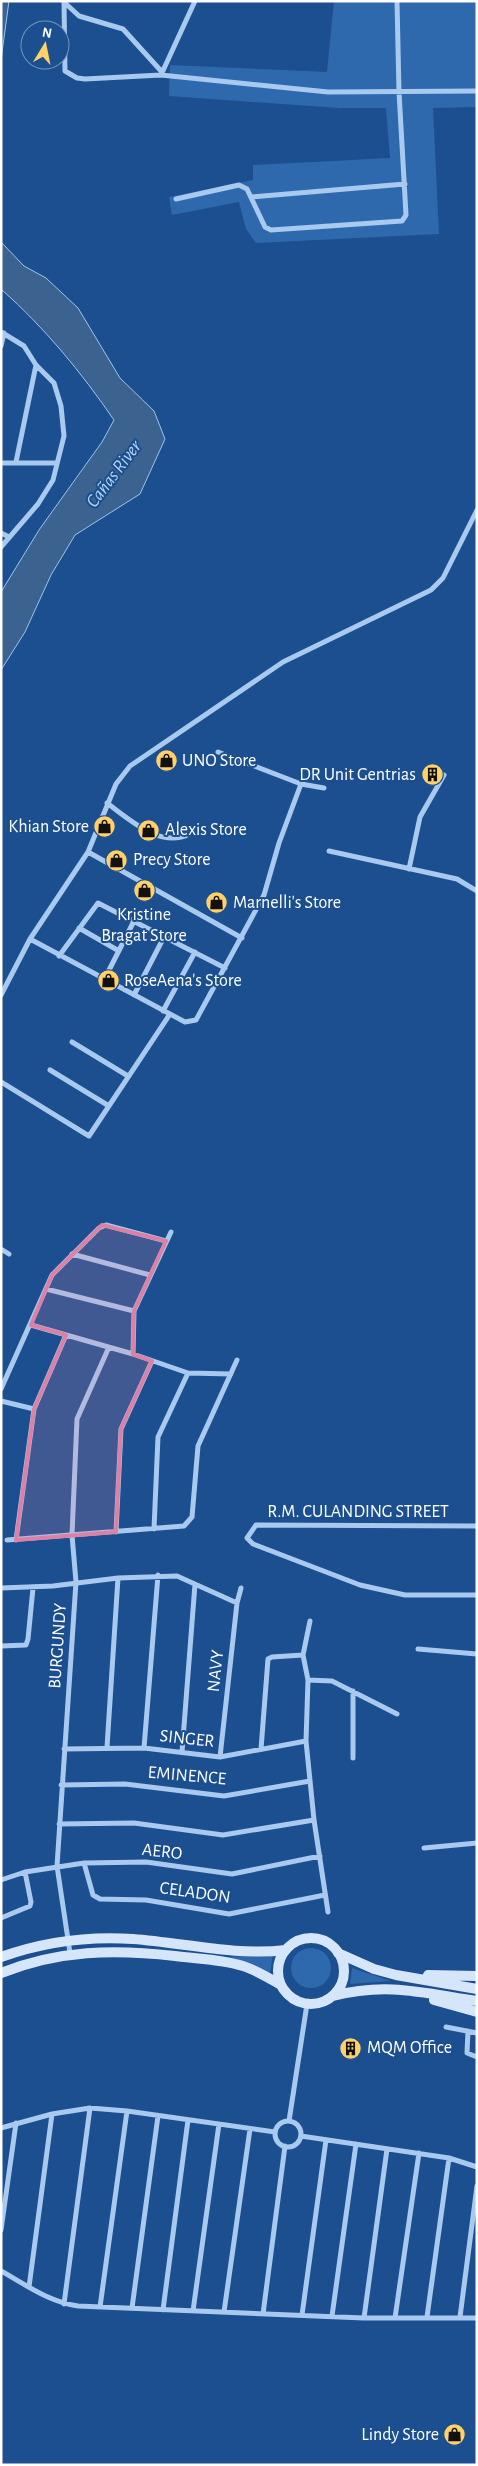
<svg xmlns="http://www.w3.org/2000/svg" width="478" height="2466" viewBox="0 0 478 2466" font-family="'Alegreya Sans',sans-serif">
	<rect width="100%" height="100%" fill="#1b4f8f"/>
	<path fill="#2e69ad" d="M334,1H477V107L433,108L439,234L256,243L246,229L239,202L172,215L169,197L253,180V165L390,158L386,108H339L169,96L170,65L327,72Z
		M291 1968a20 20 0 1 1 40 0a20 20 0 1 1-40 0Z
		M273,1954L270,1973L229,1957Z
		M352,1968L391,1981L350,1984Z"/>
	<path fill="#3c6290" stroke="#9cc4f0" d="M1,1H9L1,60Z
		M1,242L24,266L46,278L78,308L120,378L154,411L165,439L140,494L75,535L51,575L25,632L1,670V592L39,530L102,442L114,420C81,372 45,328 1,289Z"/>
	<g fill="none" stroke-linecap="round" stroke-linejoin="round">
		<path stroke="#a9c9ee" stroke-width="5" d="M64,2L65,71L77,78L85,79L161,75L328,92L477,91
			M64,2L79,16L123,29L162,72
			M161,75L195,1
			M251,197L405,184
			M176,199L239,185L247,189L265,227L271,230L402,221L406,215L399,92L397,1
			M1,332L24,346L36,365L54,383L61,406L64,436L53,480L38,504L1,547
			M1,346L4,333
			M16,462L36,365
			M1,463H56
			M1,533L9,537
			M301,784L324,788
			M107,803C129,819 161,849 189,834
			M329,851L457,879L477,891
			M409,869L420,817L444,775
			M79,928L119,951
			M242,938L88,852L116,784L130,766L283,662L431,590L443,578L477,510
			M30,939L185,1022L196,1020L264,895L279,843L301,784L218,752
			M59,956L98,903L225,968
			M104,980L134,921
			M1,995L30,939L88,852
			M134,995L164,937
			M163,1011L195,952
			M72,1042L128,1076
			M50,1070L109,1106
			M1,1082L89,1136L170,1014
			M1,1249L9,1254
			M72,1254L150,1275
			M46,1289L134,1311
			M31,1325L133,1354L188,1373L231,1374
			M133,1354L134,1311L171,1232
			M1,1389L52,1275L99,1228L106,1225L166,1241
			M1,1401L34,1409
			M477,1526L256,1525L247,1538L253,1544L360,1585L405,1595H477
			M154,1529L158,1437L188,1373
			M116,1532L121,1429L152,1361
			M7,1540L184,1526L192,1517L198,1446L237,1360
			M16,1540L34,1409L66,1335
			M1,1588L53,1586L118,1578L177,1576L237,1603
			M310,1621L303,1655L308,1680L306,1741L314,1820L328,1912
			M1,1646L26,1645L28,1639L33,1588
			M418,1649L477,1654
			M308,1680L332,1681L397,1714
			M353,1691V1758
			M107,1747L118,1578
			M144,1748L158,1575
			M64,1749L144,1748L220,1757L306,1741
			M261,1749L268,1659L272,1657L303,1655
			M182,1752L195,1584
			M220,1757L237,1603L241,1588
			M61,1785L125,1784L224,1796L310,1781
			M59,1824L134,1823L223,1835L314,1820
			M424,1848L477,1843
			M84,1863L93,1895L100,1899L146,1900L229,1914L325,1895
			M1,1880L25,1872L84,1863L146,1862L232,1874L320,1856
			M1,1918L30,1906L31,1902L25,1872
			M70,1953L57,1866L76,1582L72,1535L77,1419L109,1347
			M446,2027L477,2033
			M468,2031L467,2053L477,2057
			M289,2121L307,2004
			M275 2134a13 13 0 1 1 26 0a13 13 0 1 1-26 0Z
			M1,2128L52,2114L90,2108L127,2111L275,2132
			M301,2136L449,2158L477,2167
			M1,2230L16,2123
			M1,2271C26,2285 49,2302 78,2306L364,2318H477
			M29,2287L52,2114
			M64,2304L90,2108
			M100,2307L127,2111
			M132,2308L158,2116
			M163,2310L188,2120
			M193,2311L219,2124
			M224,2312L250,2129
			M263,2314L285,2146
			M302,2315L326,2140
			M332,2316L356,2144
			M427,2317L449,2158
			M460,2317L477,2186
			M364,2318L387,2149
			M395,2318L419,2153"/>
		<path stroke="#d6e6fa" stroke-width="10" d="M278 1971a33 33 0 1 1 66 0a33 33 0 1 1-66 0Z
			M338,1953L374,1969L396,1975L477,1989
			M1,1957C43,1942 89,1936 133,1939C185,1943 235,1956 286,1950
			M1,1973C59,1950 114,1949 175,1956C197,1959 221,1959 243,1966C256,1970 269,1978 281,1985
			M428,1975L477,1976
			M333,1996C387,1982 423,1993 477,2001
			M434,2000L477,2012"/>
	</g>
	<path fill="#dd80a5" fill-opacity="0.2" stroke="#dd80a5" stroke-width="4" stroke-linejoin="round" d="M102,1225L166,1241L134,1311L133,1354L152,1361L121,1429L116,1532L16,1540L34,1409L66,1335L31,1325L52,1275Z"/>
	<defs>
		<symbol id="shop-disc" viewBox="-11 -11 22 22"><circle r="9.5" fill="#ffd166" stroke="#1b4f8f"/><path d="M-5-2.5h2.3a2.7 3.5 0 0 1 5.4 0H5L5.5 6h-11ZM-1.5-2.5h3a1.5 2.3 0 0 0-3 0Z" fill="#111"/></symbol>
		<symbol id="building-disc" viewBox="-11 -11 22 22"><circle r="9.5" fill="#ffd166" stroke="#1b4f8f"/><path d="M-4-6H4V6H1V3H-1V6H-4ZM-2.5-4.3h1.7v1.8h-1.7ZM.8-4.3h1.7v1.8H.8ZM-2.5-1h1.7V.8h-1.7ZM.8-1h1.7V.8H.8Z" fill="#111"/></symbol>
	</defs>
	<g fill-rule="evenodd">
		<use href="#shop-disc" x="154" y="748" width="25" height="25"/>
		<use href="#building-disc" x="420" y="762" width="25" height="25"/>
		<use href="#shop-disc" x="92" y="814" width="25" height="25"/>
		<use href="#shop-disc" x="136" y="818" width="25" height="25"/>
		<use href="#shop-disc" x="104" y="848" width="25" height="25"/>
		<use href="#shop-disc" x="132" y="878" width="25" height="25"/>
		<use href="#shop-disc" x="204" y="890" width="25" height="25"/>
		<use href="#shop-disc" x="96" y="968" width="25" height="25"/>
		<use href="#building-disc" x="338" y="2036" width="25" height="25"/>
		<use href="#shop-disc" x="442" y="2422" width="25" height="25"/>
	</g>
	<g text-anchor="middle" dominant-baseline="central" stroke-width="4" stroke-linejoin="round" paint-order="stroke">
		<g font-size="18" fill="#fff" stroke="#1b4f8f" text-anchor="start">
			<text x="182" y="761">UNO Store</text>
			<text x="416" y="775" text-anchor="end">DR Unit Gentrias</text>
			<text x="89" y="827" text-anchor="end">Khian Store</text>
			<text x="165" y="830">Alexis Store</text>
			<text x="133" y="860">Precy Store</text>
			<text x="233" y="903">Marnelli's Store</text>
			<text x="144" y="915" text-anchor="middle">Kristine<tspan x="144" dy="21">Bragat Store</tspan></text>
			<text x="124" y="981">RoseAena's Store</text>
			<text x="367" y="2048">MQM Office</text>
			<text x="439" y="2435" text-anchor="end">Lindy Store</text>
		</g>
		<g font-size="18" fill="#fff" stroke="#1b4f8f">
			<text x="358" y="1512">R.M. CULANDING STREET</text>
			<text transform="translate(58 1646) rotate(-86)">BURGUNDY</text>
			<text transform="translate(216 1671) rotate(-84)">NAVY</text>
			<text transform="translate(187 1739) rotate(6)">SINGER</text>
			<text transform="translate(187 1776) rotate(5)">EMINENCE</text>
			<text transform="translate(162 1852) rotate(6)">AERO</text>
			<text transform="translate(195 1893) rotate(8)">CELADON</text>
		</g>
		<g font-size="19" font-style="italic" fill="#b5d3f5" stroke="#1b4f8f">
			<text transform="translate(114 474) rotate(-53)">Cañas River</text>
		</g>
	</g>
	<rect width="478" height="2466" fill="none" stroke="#ffffff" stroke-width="5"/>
	<g transform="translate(45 45) rotate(10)"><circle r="24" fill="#1b4f8f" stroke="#7695bc"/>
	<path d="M0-4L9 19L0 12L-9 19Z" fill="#ffd166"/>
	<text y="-8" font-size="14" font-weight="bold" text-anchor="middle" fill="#ffffff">N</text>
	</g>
</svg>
